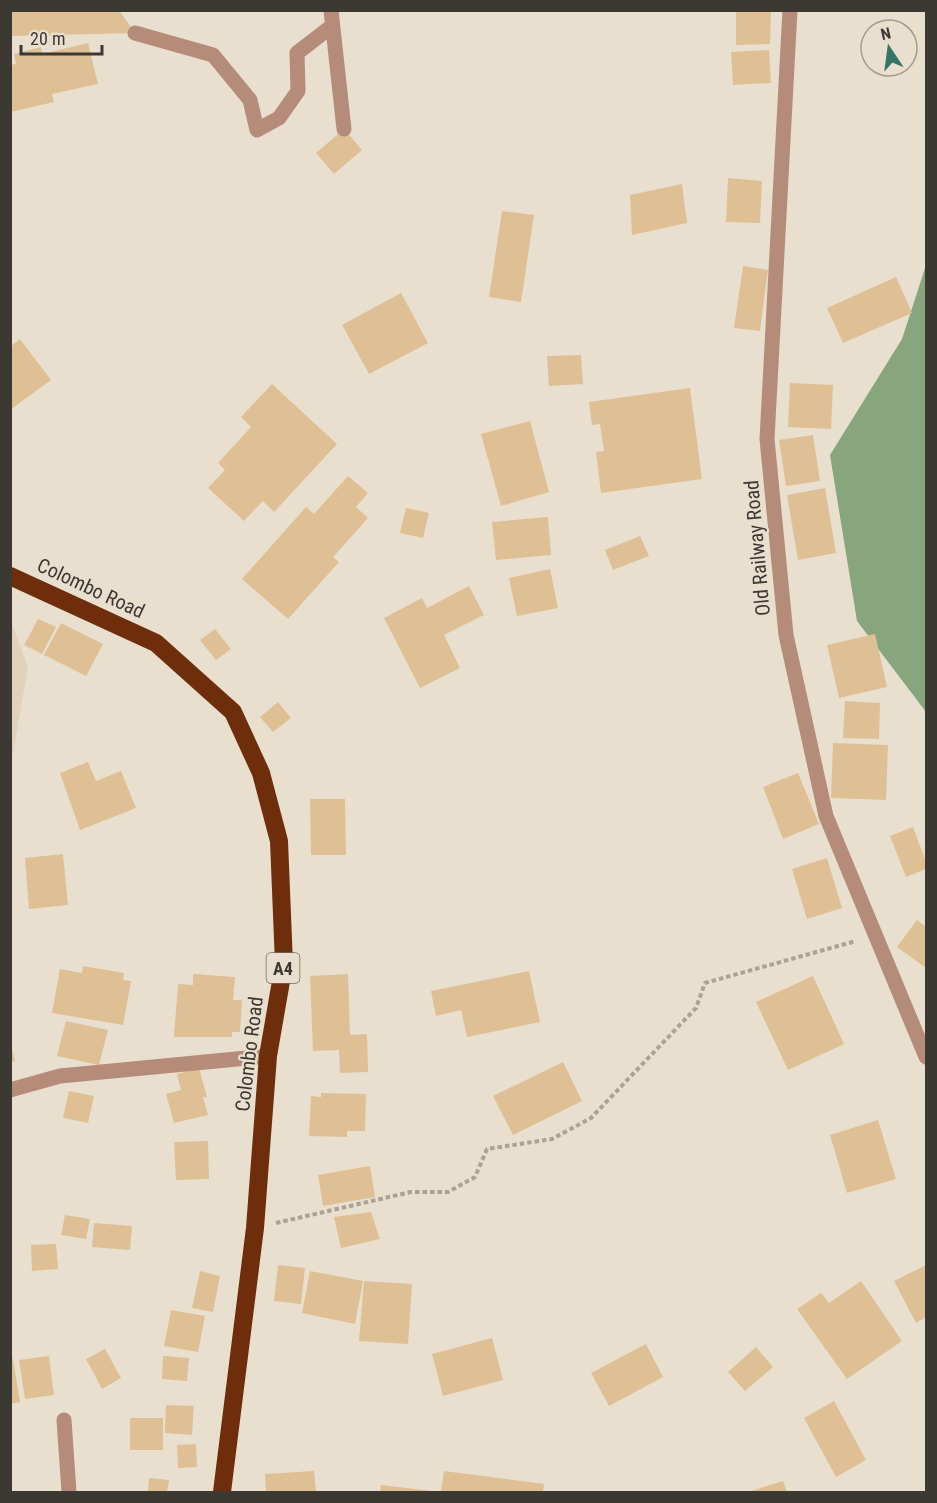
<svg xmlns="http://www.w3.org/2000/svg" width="937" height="1503" viewBox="0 0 937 1503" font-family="'Roboto Condensed',sans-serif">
	<rect width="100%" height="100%" fill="#e9dfcf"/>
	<path fill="#e1d2bc" d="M11,621L28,667L11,765L10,621Z"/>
	<path fill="#88a67e" d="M926,265V712L857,621L830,455L902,339Z"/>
	<path fill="#dec094" d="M10,10H119L135,33L10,36Z
		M736,10H771L770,44L736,45Z
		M88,43L98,84L52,94L54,102L10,112V65L16,64L14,54L41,47L42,54Z
		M769,50L771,83L733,85L731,52Z
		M344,129L362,150L334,174L316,153Z
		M728,178L762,181L760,223L726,222Z
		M682,184L687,223L632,235L630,195Z
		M502,211L534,215L521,302L489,297Z
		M743,266L768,270L760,331L734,328Z
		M896,277L912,313L843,343L827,308Z
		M401,293L428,343L369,374L342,325Z
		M20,339L51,380L10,410V347Z
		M581,355L583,384L549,386L547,356Z
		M790,383L833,385L831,429L788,427Z
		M272,384L337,444L274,512L263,501L244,521L208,488L225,470L218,463L251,427L241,417Z
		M690,388L702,479L601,493L596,452L604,451L600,424L592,425L589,402Z
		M530,421L549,492L501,506L481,434Z
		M813,435L820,481L786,486L779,440Z
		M348,476L368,493L356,507L368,518L333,557L339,562L288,619L242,579L306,507L314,514Z
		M825,488L836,553L798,560L787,495Z
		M406,508L429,513L423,538L400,533Z
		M548,517L551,555L496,560L492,522Z
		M640,536L649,556L613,570L605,550Z
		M550,569L558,608L517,616L509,578Z
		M469,586L484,615L444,635L460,668L420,688L384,618L422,598L427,608Z
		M38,619L56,627L42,654L24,645Z
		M61,623L103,644L86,676L44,655Z
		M215,629L231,649L216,660L200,640Z
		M875,634L887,687L839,698L827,645Z
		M845,701L880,703L879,739L843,738Z
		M278,702L291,718L273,732L260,717Z
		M833,743L888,745L886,800L831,798Z
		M88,762L96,781L121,771L136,808L80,830L60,773Z
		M798,773L819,824L783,839L763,787Z
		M310,799H345L346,855H311Z
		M913,827L926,862V869L906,877L890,836Z
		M63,854L68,905L29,909L25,858Z
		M827,858L842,908L807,919L792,869Z
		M917,920L926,927V968L897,947Z
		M83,966L124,973L123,980L131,981L123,1025L52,1013L60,969L82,973Z
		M529,971L540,1022L467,1037L461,1010L436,1016L431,991Z
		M193,974L235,977L233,1000H242L240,1032H232V1037H174L178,984L193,985Z
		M348,974L350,1035L367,1034L368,1072L340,1073L339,1050L313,1051L310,976Z
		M813,976L844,1044L788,1070L756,1002Z
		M66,1021L108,1030L99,1065L57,1056Z
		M10,1041L15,1061L10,1062Z
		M563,1062L582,1101L513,1135L493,1096Z
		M199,1068L207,1097H203L208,1115L174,1123L166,1094L181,1090L177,1074Z
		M69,1091L94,1096L88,1123L63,1118Z
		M321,1093L366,1094L365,1131H347V1137L309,1136L311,1096L321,1097Z
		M878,1120L896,1179L847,1193L830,1135Z
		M208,1141L209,1179L176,1180L174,1142Z
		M370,1166L375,1197L323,1206L318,1175Z
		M371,1212L380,1239L341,1248L334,1217Z
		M65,1215L90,1219L86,1239L61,1235Z
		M94,1223L132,1226L130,1250L92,1247Z
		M56,1244L58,1269L32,1271L31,1245Z
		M278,1265L305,1268L301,1304L274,1301Z
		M926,1265V1317L916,1323L894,1281Z
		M200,1271L220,1276L213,1312L192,1308Z
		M310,1271L363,1281L355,1324L302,1313Z
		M364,1281L412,1284L408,1344L359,1341Z
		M861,1281L902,1341L847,1379L797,1309L821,1293L829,1303Z
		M171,1310L205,1316L198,1352L164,1346Z
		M492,1338L503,1380L443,1396L432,1354Z
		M646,1344L663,1377L609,1406L591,1373Z
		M756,1347L773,1367L745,1391L728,1372Z
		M105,1349L121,1378L102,1389L86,1359Z
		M49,1356L54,1395L25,1399L19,1360Z
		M163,1356L189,1358L187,1381L162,1379Z
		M10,1359H13L20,1402L10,1404Z
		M834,1401L866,1460L836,1477L804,1418Z
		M166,1405L194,1406L192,1435L165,1433Z
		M130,1418H163V1450H130Z
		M196,1444L197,1467L178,1468L177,1445Z
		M314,1471L316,1492H266L265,1474Z
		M444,1471L544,1484L543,1492H441Z
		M149,1478L169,1480L167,1492H148Z
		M783,1481L787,1492H748Z
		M381,1485L432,1491V1492H380Z"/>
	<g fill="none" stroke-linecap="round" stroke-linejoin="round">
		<path stroke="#aaa296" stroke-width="4" stroke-dasharray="4.5 3" stroke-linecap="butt" d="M276,1223L411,1192H448L475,1177L487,1149L552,1139L591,1118L696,1008L705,983L856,941"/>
		<path stroke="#b58b79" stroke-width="15" d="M331,10L344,129
			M790,10L767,439L786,635L826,816L926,1057
			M135,33L213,55L250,100L257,130L279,118L298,91L297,53L332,26
			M10,1090L60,1076L268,1056
			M64,1420L69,1492"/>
		<path stroke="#6e2e0b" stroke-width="18" d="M10,576L156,643L233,712L261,773L279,841L284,964L268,1056L255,1228L222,1492"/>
	</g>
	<g text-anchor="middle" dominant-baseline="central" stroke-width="4.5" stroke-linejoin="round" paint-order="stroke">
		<rect fill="#e9dfcf" stroke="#706a61" stroke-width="1.5" x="266.5" y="953" width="33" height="30" rx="4.5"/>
		<g font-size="18" font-weight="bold" fill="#3c3832">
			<text x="283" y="968">A4</text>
		</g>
		<g font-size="20" fill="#3c3832" stroke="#e9dfcf">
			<text transform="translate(757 548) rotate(-95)">Old Railway Road</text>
			<text transform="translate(91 588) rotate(25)">Colombo Road</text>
			<text transform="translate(249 1054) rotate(-83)">Colombo Road</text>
		</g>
	</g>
	<rect width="937" height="1503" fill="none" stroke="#3c3832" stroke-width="24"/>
	<g transform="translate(889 48) rotate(347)"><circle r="28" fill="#e9dfcf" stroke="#a49c90" stroke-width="1.5"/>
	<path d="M0-4.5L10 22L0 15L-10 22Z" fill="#347565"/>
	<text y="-9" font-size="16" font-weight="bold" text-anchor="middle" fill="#3c3832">N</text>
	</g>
	<path d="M21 45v9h81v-9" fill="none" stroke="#3c3832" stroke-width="3"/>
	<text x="30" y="45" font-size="18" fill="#3c3832" stroke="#e9dfcf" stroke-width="4.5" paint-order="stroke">20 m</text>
</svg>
